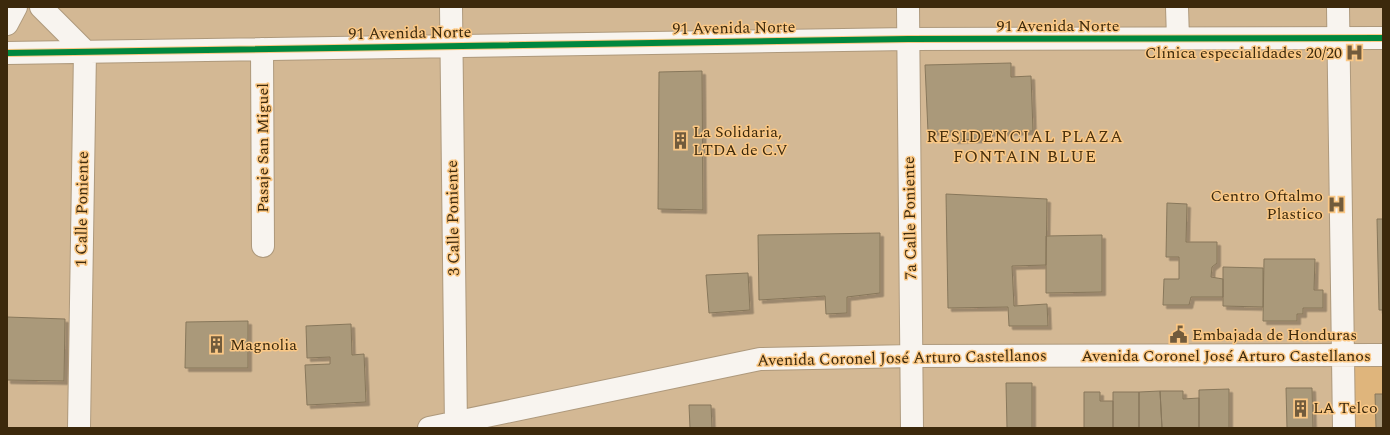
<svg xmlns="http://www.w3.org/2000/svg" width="1390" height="435" viewBox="0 0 1390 435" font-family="Spectral,serif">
	<defs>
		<filter id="shadow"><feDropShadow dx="3.5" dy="3.5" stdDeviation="0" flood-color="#0004"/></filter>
	</defs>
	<rect width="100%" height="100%" fill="#d3b894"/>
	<path fill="#dfb57c" d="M1348,366H1383V428H1348Z"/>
	<path fill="#aa997a" stroke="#87775b" filter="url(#shadow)" d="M1011,63V77L1031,76L1033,131L982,133V139L954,140V131L928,132L925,65Z
		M702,71L703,210L658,209L659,72Z
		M946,194L1047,199L1046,265L1012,266L1014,306L1047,304L1048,326H1009L1008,307L948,308Z
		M1167,203L1187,204L1186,242H1217V263L1212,267L1211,277L1223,279V297H1191L1189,305H1163L1164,279H1179V257H1166Z
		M1377,219H1383V310H1379Z
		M880,233V293L847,297V313L826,314L825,296L759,300L758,235Z
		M1102,235V292L1046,293V236Z
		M1264,259H1315L1314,290H1323V308H1303V314H1297V321H1263Z
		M1223,267L1263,268V307L1223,306Z
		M748,273L750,310L709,313L706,275Z
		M7,317L65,319L64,381L7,380Z
		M248,321V368H185L186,322Z
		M351,324L352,355L364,354L366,402L307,405L305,365L330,364V357L307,358L306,326Z
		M1006,383H1032V428H1007Z
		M1286,388H1312L1313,428H1287Z
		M1229,389V428H1199V390Z
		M1160,391H1183V399L1199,398V428H1162Z
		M1160,391L1162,428H1139V392Z
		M1084,392H1100V401H1113V428H1084Z
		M1113,392H1139V428H1113Z
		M1375,394H1383V428H1376Z
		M689,405H711L712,428H690Z"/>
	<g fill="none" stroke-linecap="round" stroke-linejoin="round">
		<defs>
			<path id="minor" d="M41,7L85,51L79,428
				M451,7L456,428
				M908,7L912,428
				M1177,7L1178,39
				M1338,7L1344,428
				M7,24L16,7
				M262,49L263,246
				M7,53L908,39L1383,38
				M429,428L760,359L912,356L1383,355"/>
		</defs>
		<use href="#minor" stroke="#ae997c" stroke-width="24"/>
		<use href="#minor" stroke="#f8f4ef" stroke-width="22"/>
		<defs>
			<path id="cycleway" d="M7,53L908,39L1383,38"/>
		</defs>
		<use href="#cycleway" stroke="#fbc885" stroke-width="8"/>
		<use href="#cycleway" stroke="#00873e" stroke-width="6"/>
	</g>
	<defs>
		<symbol id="hospital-bare" viewBox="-9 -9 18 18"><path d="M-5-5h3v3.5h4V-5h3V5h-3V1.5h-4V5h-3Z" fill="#715b3c" stroke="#fbc885" stroke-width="2.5" paint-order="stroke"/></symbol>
		<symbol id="building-bare" viewBox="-9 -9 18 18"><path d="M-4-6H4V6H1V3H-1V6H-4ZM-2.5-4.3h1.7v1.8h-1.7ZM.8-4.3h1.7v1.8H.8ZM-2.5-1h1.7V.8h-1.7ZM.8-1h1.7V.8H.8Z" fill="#715b3c" stroke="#fbc885" stroke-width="2.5" paint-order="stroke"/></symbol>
		<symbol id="civic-bare" viewBox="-9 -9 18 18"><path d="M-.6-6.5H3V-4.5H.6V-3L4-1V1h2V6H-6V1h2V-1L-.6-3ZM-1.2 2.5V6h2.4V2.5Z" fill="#715b3c" stroke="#fbc885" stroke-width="2.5" paint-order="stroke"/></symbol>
	</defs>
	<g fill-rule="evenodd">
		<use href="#hospital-bare" x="1342" y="40" width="25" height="25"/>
		<use href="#building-bare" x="668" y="128" width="25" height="25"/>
		<use href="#hospital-bare" x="1324" y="192" width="25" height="25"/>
		<use href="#civic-bare" x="1166" y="322" width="25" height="25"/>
		<use href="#building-bare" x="204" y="332" width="25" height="25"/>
		<use href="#building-bare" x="1288" y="396" width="25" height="25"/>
	</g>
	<g text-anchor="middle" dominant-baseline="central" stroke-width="3" stroke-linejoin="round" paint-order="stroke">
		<g font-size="16" fill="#3c290c" stroke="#fbc885">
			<text x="1058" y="26">91 Avenida Norte</text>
			<text transform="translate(734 28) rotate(-1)">91 Avenida Norte</text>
			<text transform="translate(410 33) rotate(-1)">91 Avenida Norte</text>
			<text transform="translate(263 148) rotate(-90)">Pasaje San Miguel</text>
			<text transform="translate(82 209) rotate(-89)">1 Calle Poniente</text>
			<text transform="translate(453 218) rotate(-91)">3 Calle Poniente</text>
			<text transform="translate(910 218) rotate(-91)">7a Calle Poniente</text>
			<text x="1226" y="356">Avenida Coronel José Arturo Castellanos</text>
			<text transform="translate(902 358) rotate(-1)">Avenida Coronel José Arturo Castellanos</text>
		</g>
		<g font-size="16" fill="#3c290c" stroke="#fbc885" text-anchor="start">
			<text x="1342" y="53" text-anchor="end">Clínica especialidades 20/20</text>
			<text x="693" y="132">La Solidaria,<tspan x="693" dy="18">LTDA de C.V</tspan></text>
			<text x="1323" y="196" text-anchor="end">Centro Oftalmo<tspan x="1323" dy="18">Plastico</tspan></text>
			<text x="1192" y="335">Embajada de Honduras</text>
			<text x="230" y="345">Magnolia</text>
			<text x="1313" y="408">LA Telco</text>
		</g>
		<g font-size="17" letter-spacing="1" fill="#4a310d" stroke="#fbc885">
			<text x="1025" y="137">RESIDENCIAL PLAZA<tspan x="1025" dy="20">FONTAIN BLUE</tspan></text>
		</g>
	</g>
	<rect width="1390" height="435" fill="none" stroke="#3c290c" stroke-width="16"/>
</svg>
